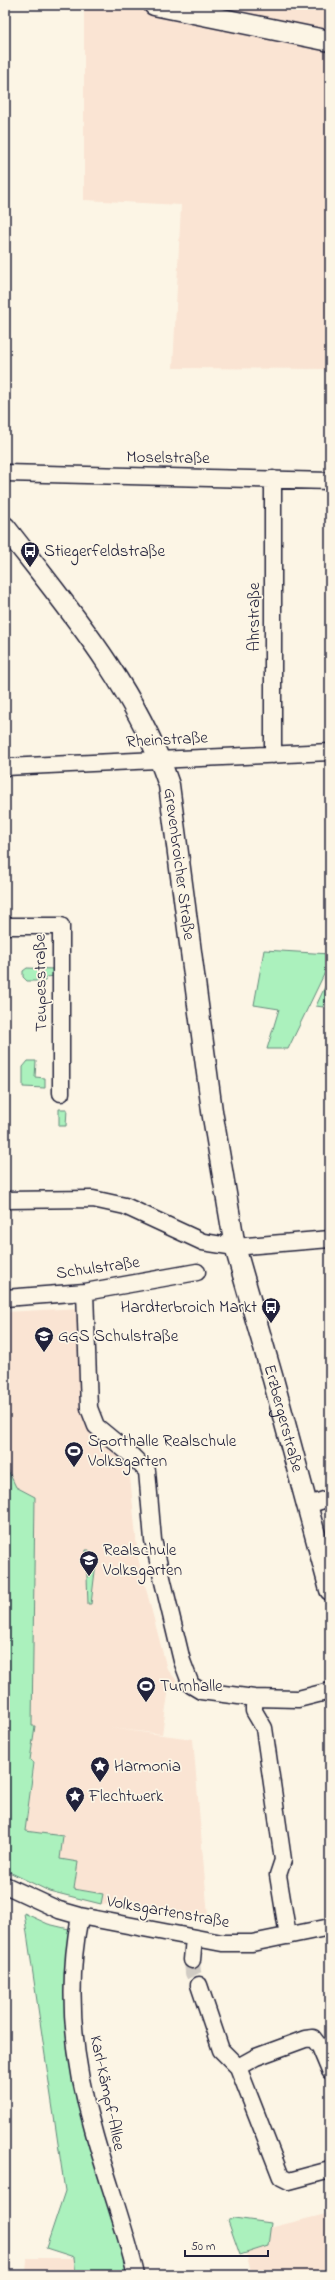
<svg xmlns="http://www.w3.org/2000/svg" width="335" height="2280" viewBox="0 0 335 2280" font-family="'Indie Flower',sans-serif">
	<rect width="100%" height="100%" fill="#fcf5e5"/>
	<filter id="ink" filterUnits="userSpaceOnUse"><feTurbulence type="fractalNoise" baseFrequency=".025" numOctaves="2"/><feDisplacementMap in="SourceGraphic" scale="8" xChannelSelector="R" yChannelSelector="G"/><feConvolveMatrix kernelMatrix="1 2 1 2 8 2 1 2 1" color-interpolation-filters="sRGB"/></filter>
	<g filter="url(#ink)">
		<path fill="#fae4d3" d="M84,5H330V369L173,368L181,205L84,200Z
			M81,1308L95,1435L125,1463L130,1476L138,1558L167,1669L179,1683L173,1690L169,1688L162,1734L110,1728L193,1739L208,1916L101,1904L103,1894L74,1889L78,1862L60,1859L63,1836L25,1831L35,1763L30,1760L35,1727L32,1726L35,1497L16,1487L5,1464L8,1423L5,1415V1312Z
			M330,2213V2275H252L241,2235Z
			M27,2258H74L75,2275H26Z"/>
		<path fill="#abf1bd" stroke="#668a7c" d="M264,950L330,954V962L288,1049H267L279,1009L254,1005Z
			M27,968L54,969V976L47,977L45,981H27L23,977V971Z
			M330,976V991L323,1007L316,1006Z
			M28,1061H36L35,1077L45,1078V1088L23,1087V1067Z
			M59,1109H67L66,1126H59Z
			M5,1464L16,1487L35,1497L32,1726H35L30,1760L34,1763L25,1831L63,1836L60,1859L78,1862L74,1889L103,1894L101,1904L49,1891L5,1870Z
			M86,1550H89L96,1563L91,1604H88Z
			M24,1913L48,1924L73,1930L70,2002L130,2275H76L74,2257L46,2248L65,2191Z
			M234,2218L271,2223L268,2246L240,2255L228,2221Z"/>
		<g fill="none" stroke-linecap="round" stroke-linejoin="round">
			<path stroke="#d0cbc3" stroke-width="16" stroke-dasharray="16 8" stroke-linecap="butt" d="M192,1960L193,1973L199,1985"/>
			<defs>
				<path id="minor" d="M5,473L330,481
					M273,755V479
					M5,767L330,752
					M5,926H61V1093
					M5,1200L93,1199L125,1206L203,1242L235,1247L330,1239
					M85,1292L89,1408L96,1426L130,1454L147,1471L153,1540L182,1661L191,1685L201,1691L254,1698L298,1699L330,1691
					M5,1298L85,1292L197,1272
					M308,1505L330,1498
					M254,1698V1711L264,1728L283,1860L278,1875L288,1936
					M5,1885L59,1910L80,1916L222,1943H252L330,1927
					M80,1916C66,1986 73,2060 93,2129C106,2178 125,2226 136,2275
					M192,1960L194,1938
					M199,1985L221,2050L238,2067L256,2057L305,2039L313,2038L320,2047L330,2071
					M238,2067L281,2177L289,2181L330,2170"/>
				<g id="major">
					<path d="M154,5L330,41"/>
					<path id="s1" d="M5,527C67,607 136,687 169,785L212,1111L235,1247L273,1379L330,1590"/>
				</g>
			</defs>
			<use href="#minor" stroke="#22223b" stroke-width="19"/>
			<use href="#major" stroke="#22223b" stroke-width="23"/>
			<use href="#minor" stroke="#fcf5e5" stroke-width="16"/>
			<use href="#major" stroke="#fcf5e5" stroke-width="20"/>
		</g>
	</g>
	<defs>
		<symbol id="bus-pin" viewBox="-11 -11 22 30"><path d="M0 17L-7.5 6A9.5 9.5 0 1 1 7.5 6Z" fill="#22223b" stroke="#fcf5e5"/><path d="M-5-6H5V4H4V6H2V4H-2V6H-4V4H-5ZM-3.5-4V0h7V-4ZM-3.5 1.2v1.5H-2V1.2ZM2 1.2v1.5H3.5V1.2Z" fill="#fff"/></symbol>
		<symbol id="school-pin" viewBox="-11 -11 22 30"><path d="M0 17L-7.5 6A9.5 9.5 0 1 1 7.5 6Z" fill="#22223b" stroke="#fcf5e5"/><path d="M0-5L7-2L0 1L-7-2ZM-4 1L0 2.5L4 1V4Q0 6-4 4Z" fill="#fff"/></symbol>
		<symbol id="stadium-pin" viewBox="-11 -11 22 30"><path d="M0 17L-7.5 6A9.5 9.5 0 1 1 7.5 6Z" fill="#22223b" stroke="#fcf5e5"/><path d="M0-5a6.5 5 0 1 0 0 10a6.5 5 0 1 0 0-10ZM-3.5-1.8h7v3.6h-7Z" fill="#fff"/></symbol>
		<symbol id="sight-pin" viewBox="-11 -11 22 30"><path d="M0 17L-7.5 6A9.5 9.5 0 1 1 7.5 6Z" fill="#22223b" stroke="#fcf5e5"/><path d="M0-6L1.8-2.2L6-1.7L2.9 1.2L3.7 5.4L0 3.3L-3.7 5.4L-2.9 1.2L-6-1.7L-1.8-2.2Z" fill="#fff"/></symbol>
	</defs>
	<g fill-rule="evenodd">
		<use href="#bus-pin" x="19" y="540" width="22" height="30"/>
		<use href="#bus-pin" x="260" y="1296" width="22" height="30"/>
		<use href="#school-pin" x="33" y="1325" width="22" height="30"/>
		<use href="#stadium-pin" x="63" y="1440" width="22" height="30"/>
		<use href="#school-pin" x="78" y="1549" width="22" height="30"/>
		<use href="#stadium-pin" x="135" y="1675" width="22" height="30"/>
		<use href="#sight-pin" x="89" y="1755" width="22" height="30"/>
		<use href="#sight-pin" x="64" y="1785" width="22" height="30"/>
	</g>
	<g text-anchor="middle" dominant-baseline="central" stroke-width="3.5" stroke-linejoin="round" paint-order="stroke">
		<g font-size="17" fill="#22223b" stroke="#fcf5e5">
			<text transform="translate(168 458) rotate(1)">Moselstraße</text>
			<text transform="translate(254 617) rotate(-90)">Ahrstraße</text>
			<text transform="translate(167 740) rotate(-3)">Rheinstraße</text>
			<text stroke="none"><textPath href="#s1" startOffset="387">Grevenbroicher Straße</textPath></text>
			<text transform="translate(41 983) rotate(-91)">Teupesstraße</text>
			<text transform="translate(98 1268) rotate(-8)">Schulstraße</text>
			<text stroke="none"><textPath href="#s1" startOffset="952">Erzbergerstraße</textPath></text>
			<text transform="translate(168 1912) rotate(10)">Volksgartenstraße</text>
			<text transform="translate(107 2093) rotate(78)">Karl-Kämpf-Allee</text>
		</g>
		<g font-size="17" fill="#22223b" stroke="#fcf5e5" text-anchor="start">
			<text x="44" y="551">Stiegerfeldstraße</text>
			<text x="257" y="1307" text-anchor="end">Hardterbroich Markt</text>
			<text x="58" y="1336">GGS Schulstraße</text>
			<text x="88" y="1441">Sporthalle Realschule<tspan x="88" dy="20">Volksgarten</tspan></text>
			<text x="103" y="1550">Realschule<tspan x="103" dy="20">Volksgarten</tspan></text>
			<text x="160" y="1686">Turnhalle</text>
			<text x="114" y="1766">Harmonia</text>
			<text x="89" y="1796">Flechtwerk</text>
		</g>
	</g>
	<rect width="335" height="2280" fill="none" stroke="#fcf5e5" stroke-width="20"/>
	<rect x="10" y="10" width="315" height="2260" fill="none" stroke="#22223b" stroke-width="1.5" filter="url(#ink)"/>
	<path d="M185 2250v6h83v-6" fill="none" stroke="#22223b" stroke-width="2"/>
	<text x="191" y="2250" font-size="12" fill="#22223b" stroke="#fcf5e5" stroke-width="3" paint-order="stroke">50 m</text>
</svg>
